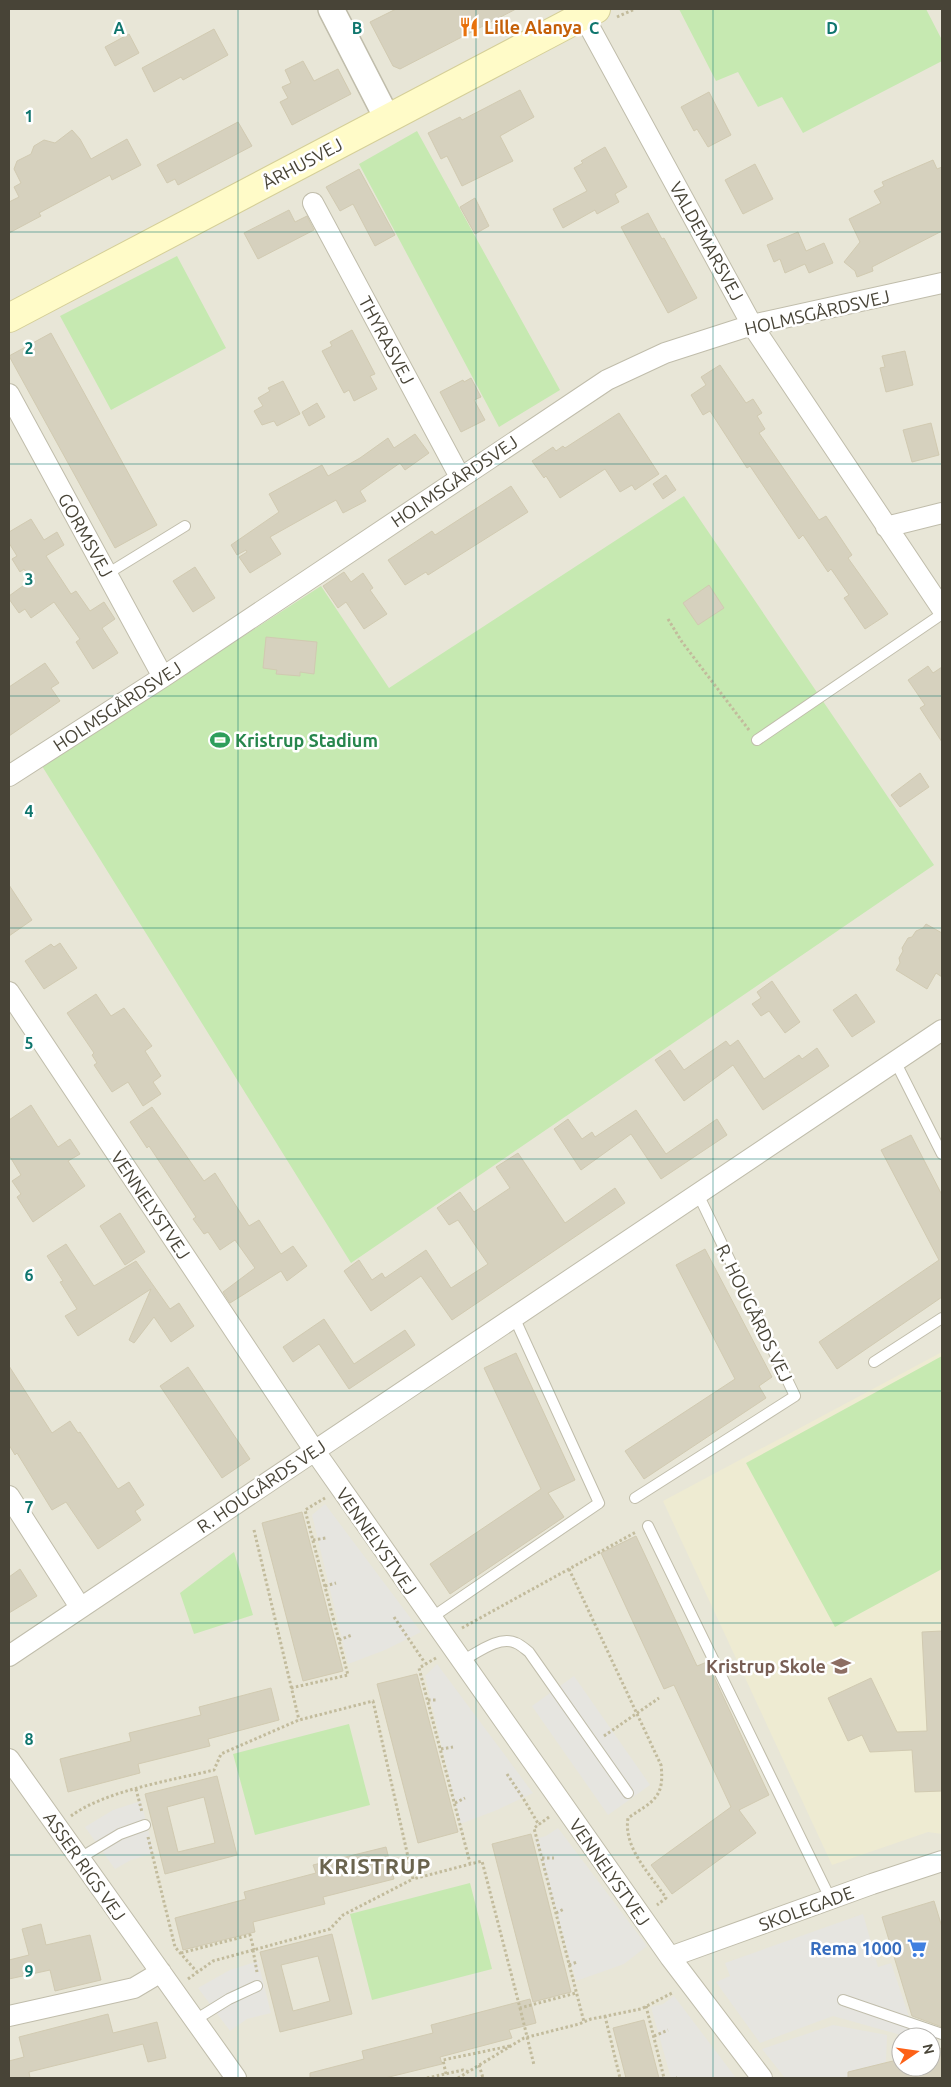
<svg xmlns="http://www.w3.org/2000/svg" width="951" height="2087" viewBox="0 0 951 2087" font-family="Ubuntu,sans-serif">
	<rect width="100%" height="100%" fill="#f4f3e9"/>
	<path fill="#e8e6d7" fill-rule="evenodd" d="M9,9H942V2078H9ZM901,2037H931V2067H901Z"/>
	<path fill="#eeebd2" d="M942,1352V1834L928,1832L832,1865L663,1501Z"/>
	<path fill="#c6e9b1" d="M679,9H926L942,40V61L803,133L782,97L758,107L738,72L716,81Z
		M417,131L560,390L499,427L359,164Z
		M177,256L226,348L111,410L60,316Z
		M684,496L934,865L351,1263L42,766L321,586L389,688Z
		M942,1356V1569L835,1627L746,1463Z
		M234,1552L253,1615L194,1634L180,1593Z
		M349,1724L370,1805L255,1835L233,1754Z
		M470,1883L492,1969L372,2000L350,1914Z"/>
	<path fill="#e6e5e0" d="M325,1504L421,1632L385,1650L348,1664L312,1515Z
		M437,1664L533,1793L497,1810L460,1824L425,1676Z
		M574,1676L650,1785L608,1815L532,1706Z
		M141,1801L154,1853L131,1860L115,1869L85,1827L113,1810Z
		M558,1828L647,1946L624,1964L576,1981L535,1839L546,1836Z
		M863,1914L878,1967L891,1963L916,2037H908L833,2016L760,2043L716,1982L730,1976L725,1963Z
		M258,1961L271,2013L247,2019L230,2031L198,1988L230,1970Z
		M674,1996L736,2078H671L651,2007L663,2004Z
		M833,2025L887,2035L886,2062L847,2073L849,2078H785L762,2049Z"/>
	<path fill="#d6d1be" stroke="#d1cab1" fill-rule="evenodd" d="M396,9H516L400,69L393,66L370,22Z
		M214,29L228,55L183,80L181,77L154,92L142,68Z
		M129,34L139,53L115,66L105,47Z
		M303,61L314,81L338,69L351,94L292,125L280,102L288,98L282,87L291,83L285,70Z
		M520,90L534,117L500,136L513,161L462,186L447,156L441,159L428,133L460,117L462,120Z
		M709,92L731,135L708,147L697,129L694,131L681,107Z
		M238,122L252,146L178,185L175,179L167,183L157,165Z
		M72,130L80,139L91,159L127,139L141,165L112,180L110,175L39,213L41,216L9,233V202L19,197L14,187L21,183L14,169L17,161L31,154L34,146L44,140L55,143Z
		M605,147L627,187L615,194L619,202L597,214L595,210L563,228L553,209L587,191L574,168L583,163L581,161Z
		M933,160L937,169L942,167V231L872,267L873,271L857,277L855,271L844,262L860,242L849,219L881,203L874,191L884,186L882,182Z
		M755,164L773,199L743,214L725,180Z
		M359,169L395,235L375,246L353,204L340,211L326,187Z
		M475,198L489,226L475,234L460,207Z
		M289,210L295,222L307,216L314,230L258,259L244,233Z
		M648,213L662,239L664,238L697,298L668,313L621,227Z
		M798,232L806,251L824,243L833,263L809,273L805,264L785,273L780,259L774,262L767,245Z
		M352,330L375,374L370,376L377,389L354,401L349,390L344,393L322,351L332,346L330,342Z
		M51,333L157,525L115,548L9,356Z
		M905,351L913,385L886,392L880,368L885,367L882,356Z
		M720,365L746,403L753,399L762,413L757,416L765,429L759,433L819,520L826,516L852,555L848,558L888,614L865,629L844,598L849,595L831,569L828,572L803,535L799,539L750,466L747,468L710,411L703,415L691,395L706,385L701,377Z
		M471,378L481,397L474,400L485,420L461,432L440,392L463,380L464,382Z
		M283,381L300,414L277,426L274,421L262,425L254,411L263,406L258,398L270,391L268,388Z
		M317,403L325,417L309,426L302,412Z
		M619,413L659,474L635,490L632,485L620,492L605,469L560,498L546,476L544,478L532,461L553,447L556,451L563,446L565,448Z
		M931,423L939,455L912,462L903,430Z
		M415,434L429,453L405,470L400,463L360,491L366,501L343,513L336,500L270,537L281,554L250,573L239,557L247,552L246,550L237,555L231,545L279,512L269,494L322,465L328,476L360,458L388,438L394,448Z
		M666,475L676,490L663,499L653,484Z
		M511,486L528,512L428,575L426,572L405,585L388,560L432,531L435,535Z
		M31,519L44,540L57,532L64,545L46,556L71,594L76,591L90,611L104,602L115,619L102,628L118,653L93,669L76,642L80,639L54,602L31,618L25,609L19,613L9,599V596L31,580L24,569L20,572L12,559L17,556L9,543V532Z
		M195,567L215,598L193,612L173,581Z
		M344,572L351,582L363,573L373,588L370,590L387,614L364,629L346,602L338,608L323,586Z
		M709,585L724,608L698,625L683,603Z
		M266,637L317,642L314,674L300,672V676L276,674L277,670L263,668Z
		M45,663L59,683L51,688L60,701L9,736V687Z
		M928,666L933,673L942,667V742L920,708L925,705L908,680Z
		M920,773L929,787L900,807L891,795Z
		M9,885L32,920L9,936Z
		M926,924L942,933V977L936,973L927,989L896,970L900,963L899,958L903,951L902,948L908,938L912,937L916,931L923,928Z
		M60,943L77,968L44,989L25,961L51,944L54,947Z
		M772,981L800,1022L785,1033L769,1011L761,1016L752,1004L761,998L757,992Z
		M96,994L111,1016L124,1008L152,1046L145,1051L161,1076L153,1082L161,1094L143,1106L128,1082L112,1092L94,1065L97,1063L92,1055L94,1053L67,1013Z
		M856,994L875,1022L852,1037L833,1010Z
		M738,1040L764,1079L799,1055L802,1059L817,1048L829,1066L763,1110L733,1065L684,1101L655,1060L670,1050L684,1070L726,1041L730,1046Z
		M31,1105L58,1147L70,1139L80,1154L68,1161L85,1186L33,1222L17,1197L21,1194L12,1181L21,1175L9,1155V1120Z
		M152,1107L204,1181L215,1173L249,1226L259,1220L281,1254L293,1246L307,1266L287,1281L281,1271L230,1303L223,1292L255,1268L235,1240L220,1250L208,1232L204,1234L193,1219L196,1217L149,1146L147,1148L130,1122Z
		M636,1110L666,1154L717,1119L727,1135L661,1179L631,1134L581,1170L554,1129L568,1119L582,1139L592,1132L595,1137Z
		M911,1135L942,1195V1297L837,1369L819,1342L939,1260L881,1150Z
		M518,1153L565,1223L615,1188L625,1203L452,1320L421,1276L371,1311L344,1271L359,1260L372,1280L382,1273L385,1278L426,1250L451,1288L488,1264L458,1220L449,1225L437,1208L460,1192L474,1212L510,1188L496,1167Z
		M120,1213L145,1252L125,1265L100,1226Z
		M66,1244L94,1286L136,1261L170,1309L179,1303L194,1326L171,1342L154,1317L134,1343L129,1340L151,1289L78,1336L65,1316L77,1309L60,1282L63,1281L47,1256Z
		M705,1249L772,1377L759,1386L766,1398L644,1479L625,1451L735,1379L676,1265Z
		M324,1319L354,1364L405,1330L415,1345L349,1389L319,1344L293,1362L283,1347Z
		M516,1353L575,1480L548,1493L564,1517L450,1594L430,1564L541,1489L484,1368Z
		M9,1366L52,1433L70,1421L78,1433L80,1432L118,1489L129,1482L144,1505L135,1511L141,1520L98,1549L66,1502L52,1510L17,1453L15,1455L9,1445Z
		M188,1367L250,1459L222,1478L160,1386Z
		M302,1512L343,1671L303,1681L262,1523Z
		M636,1536L697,1666L707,1662L769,1795L739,1810L756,1833L672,1894L651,1865L731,1807L674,1685L664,1689L601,1553Z
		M20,1569L37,1596L9,1613V1577Z
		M942,1631V1791L915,1792L912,1750L870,1752L862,1735L848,1741L828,1698L871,1678L897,1732L927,1731L922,1632Z
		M417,1674L458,1832L418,1843L377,1684Z
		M271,1688L279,1720L208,1739L210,1746L138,1764L140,1773L68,1792L60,1759L131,1741L129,1733L201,1715L199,1707Z
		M217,1776L237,1855L165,1874L145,1794ZM204,1797L215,1843L178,1852L167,1807Z
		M531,1834L571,1992L533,2002L492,1844Z
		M386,1847L394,1879L323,1897L325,1904L253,1922L255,1932L183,1950L175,1918L246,1899L244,1892L316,1873L313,1865Z
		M934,1901L942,1927V2027L912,2016L882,1917Z
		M41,1924L46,1945L90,1935L101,1980L55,1991L50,1970L9,1979V1960L29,1955L22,1929Z
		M332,1934L352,2014L280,2032L260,1952ZM318,1956L330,2001L293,2011L281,1965Z
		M530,1999L536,2023L509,2030L512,2038L440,2057L442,2064L385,2078H310V2073L364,2059L362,2051L433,2033L431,2025Z
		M108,2014L113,2033L157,2022L166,2058L148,2062L143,2044L29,2072L30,2078H9V2061L24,2057L19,2037Z
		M644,2020L659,2078H626L613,2028Z
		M942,2048V2078H848V2072L901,2059V2067H931V2051Z"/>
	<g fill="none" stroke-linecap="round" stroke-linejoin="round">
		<defs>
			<path id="service" d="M107,574L185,526
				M757,740L942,614
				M895,1061L942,1154
				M874,1362L942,1318
				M635,1498L795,1396L698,1194
				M648,1526L830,1898
				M431,1618L599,1503L514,1317
				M462,1661C477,1653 499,1635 516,1643C521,1645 525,1649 529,1652L628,1793
				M80,1858L120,1834L145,1825
				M843,2000L942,2034
				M195,2020L229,1999L257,1986"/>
			<path id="minor" d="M583,15L752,325L942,609
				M313,203L460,477
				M9,394L163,677
				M886,527L942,513
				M9,776L163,677L607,380L665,353L752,325L942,283
				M9,992L314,1450L670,1957L762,2078
				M9,1496L80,1607
				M9,1656L942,1030
				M9,1759L236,2078
				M670,1957L872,1884L942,1861
				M9,2016L134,1988L161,1972"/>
			<path id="tertiary" d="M331,9L387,118"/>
			<path id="secondary" d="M9,318L596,9"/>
		</defs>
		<use href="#service" stroke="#c0bdab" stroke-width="12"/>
		<use href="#minor" stroke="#c0bdab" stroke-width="22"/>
		<use href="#tertiary" stroke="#c0bdab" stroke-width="28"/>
		<use href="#secondary" stroke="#d5cf98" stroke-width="30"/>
		<path stroke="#c2bb9c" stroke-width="3" stroke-dasharray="2.5 2.5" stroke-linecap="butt" d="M617,17L635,9
			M668,619L682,642L749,730
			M254,1530L299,1720
			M313,1540L326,1538
			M569,1569L661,1765C665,1798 653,1801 628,1818C623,1848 651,1875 666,1898L657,1905
			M325,1586L336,1583
			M394,1617L425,1663
			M462,1628L636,1532
			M339,1640L352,1635
			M436,1658L419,1668L470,1863
			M291,1688L348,1675L305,1510L325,1498
			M428,1700H437
			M604,1736L659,1698
			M441,1749L453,1747
			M507,1774L523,1798L539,1825
			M136,1789L142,1812
			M455,1803L465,1798
			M71,1816C104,1791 173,1780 214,1770L221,1754L299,1720L373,1701L413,1879L482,1861L520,2008L576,1993
			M549,1817L534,1828L584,2022
			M148,1837L175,1947L197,1972
			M542,1858H554
			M556,1913L564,1909
			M253,1950L257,1972
			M181,1953L250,1935L254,1950
			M569,1965L577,1962
			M188,1979L213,1961L330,1929L343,1915L413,1879
			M646,2006L664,2078
			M520,2008L534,2065
			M605,2016L620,2078
			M654,2036L668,2030
			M479,2065L483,2078
			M446,2074L443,2060L510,2046
			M427,2078L463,2070L469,2072
			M458,2078L524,2038L579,2024L591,2019L641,2009L674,1992
			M676,2078H677"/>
		<use href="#service" stroke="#fff" stroke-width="10"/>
		<use href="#minor" stroke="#fff" stroke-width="20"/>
		<use href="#tertiary" stroke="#fff" stroke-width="25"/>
		<use href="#secondary" stroke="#fffbc8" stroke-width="28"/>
	</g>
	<path fill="none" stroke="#0f766e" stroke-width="1" stroke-opacity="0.55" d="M238,9V2078M476,9V2078M713,9V2078M9,232H942M9,464H942M9,696H942M9,928H942M9,1159H942M9,1391H942M9,1623H942M9,1855H942"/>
	<defs>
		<symbol id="restaurant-bare" viewBox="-9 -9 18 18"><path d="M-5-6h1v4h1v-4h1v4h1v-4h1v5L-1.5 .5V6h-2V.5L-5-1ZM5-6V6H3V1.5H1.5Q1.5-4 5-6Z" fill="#e8710a" stroke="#fff" stroke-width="2.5" paint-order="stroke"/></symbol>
		<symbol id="stadium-bare" viewBox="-9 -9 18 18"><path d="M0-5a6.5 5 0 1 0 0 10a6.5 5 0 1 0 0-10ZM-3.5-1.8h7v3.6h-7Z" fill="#2e9e5b" stroke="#fff" stroke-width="2.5" paint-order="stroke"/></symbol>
		<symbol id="school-bare" viewBox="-9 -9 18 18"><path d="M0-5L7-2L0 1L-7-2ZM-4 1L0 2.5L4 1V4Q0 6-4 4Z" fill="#8d6e63" stroke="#fff" stroke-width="2.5" paint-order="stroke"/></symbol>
		<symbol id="supermarket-bare" viewBox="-9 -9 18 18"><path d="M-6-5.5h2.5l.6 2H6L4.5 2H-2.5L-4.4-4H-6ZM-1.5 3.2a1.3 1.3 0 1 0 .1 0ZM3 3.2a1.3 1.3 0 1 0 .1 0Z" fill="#3f7fe0" stroke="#fff" stroke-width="2.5" paint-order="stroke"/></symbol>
	</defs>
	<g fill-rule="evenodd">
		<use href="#restaurant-bare" x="455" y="13" width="28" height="28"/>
		<use href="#stadium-bare" x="206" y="726" width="28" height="28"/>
		<use href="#school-bare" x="827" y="1652" width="28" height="28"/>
		<use href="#supermarket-bare" x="903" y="1934" width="28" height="28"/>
	</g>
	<g text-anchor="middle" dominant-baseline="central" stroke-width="5" stroke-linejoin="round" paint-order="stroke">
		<g font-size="18" font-weight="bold" fill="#c56008" stroke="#fff" text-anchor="start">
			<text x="484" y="27">Lille Alanya</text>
		</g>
		<g font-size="18" fill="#484437" stroke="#fff">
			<text transform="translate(302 163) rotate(-28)">ÅRHUSVEJ</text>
			<text transform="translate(707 241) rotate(61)">VALDEMARSVEJ</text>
			<text transform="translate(817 312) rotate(-13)">HOLMSGÅRDSVEJ</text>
			<text transform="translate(387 340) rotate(62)">THYRASVEJ</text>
			<text transform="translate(454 481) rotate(-34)">HOLMSGÅRDSVEJ</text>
			<text transform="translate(86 535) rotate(61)">GORMSVEJ</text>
			<text transform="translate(117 706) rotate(-33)">HOLMSGÅRDSVEJ</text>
			<text transform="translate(151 1205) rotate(56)">VENNELYSTVEJ</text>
			<text transform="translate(755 1313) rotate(64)">R. HOUGÅRDS VEJ</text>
			<text transform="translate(261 1486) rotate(-34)">R. HOUGÅRDS VEJ</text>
			<text transform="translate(377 1541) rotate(55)">VENNELYSTVEJ</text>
			<text transform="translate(85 1866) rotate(55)">ASSER RIGS VEJ</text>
			<text transform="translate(610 1872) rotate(55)">VENNELYSTVEJ</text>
			<text transform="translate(806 1908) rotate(-20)">SKOLEGADE</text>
		</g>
		<g font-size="18" font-weight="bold" fill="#27864d" stroke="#fff" text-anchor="start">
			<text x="235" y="740">Kristrup Stadium</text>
		</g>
		<g font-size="18" font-weight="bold" fill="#785e54" stroke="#fff" text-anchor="end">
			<text x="826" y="1666">Kristrup Skole</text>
		</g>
		<g font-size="18" font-weight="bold" fill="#366cbe" stroke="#fff" text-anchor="end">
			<text x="902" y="1948">Rema 1000</text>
		</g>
		<g font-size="22" font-weight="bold" letter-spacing="1" fill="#6b644e" stroke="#fff">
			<text x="375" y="1865">KRISTRUP</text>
		</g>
	</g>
	<g font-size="16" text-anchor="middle" font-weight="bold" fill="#0f766e" stroke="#fff" stroke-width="5" stroke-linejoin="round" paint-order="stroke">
		<text x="119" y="34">A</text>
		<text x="357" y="34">B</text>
		<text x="594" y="34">C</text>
		<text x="832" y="34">D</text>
		<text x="29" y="122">1</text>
		<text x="29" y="354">2</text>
		<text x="29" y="585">3</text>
		<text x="29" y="817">4</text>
		<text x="29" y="1049">5</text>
		<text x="29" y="1281">6</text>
		<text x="29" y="1513">7</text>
		<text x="29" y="1745">8</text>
		<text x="29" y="1977">9</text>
	</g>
	<rect width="951" height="2087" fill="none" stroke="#484437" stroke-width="20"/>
	<g transform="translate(916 2052) rotate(77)"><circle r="24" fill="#ffffff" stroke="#b6b4af"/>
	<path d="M0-4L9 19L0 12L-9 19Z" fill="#fd6117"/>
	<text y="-8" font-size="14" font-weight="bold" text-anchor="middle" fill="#484437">N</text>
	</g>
</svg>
